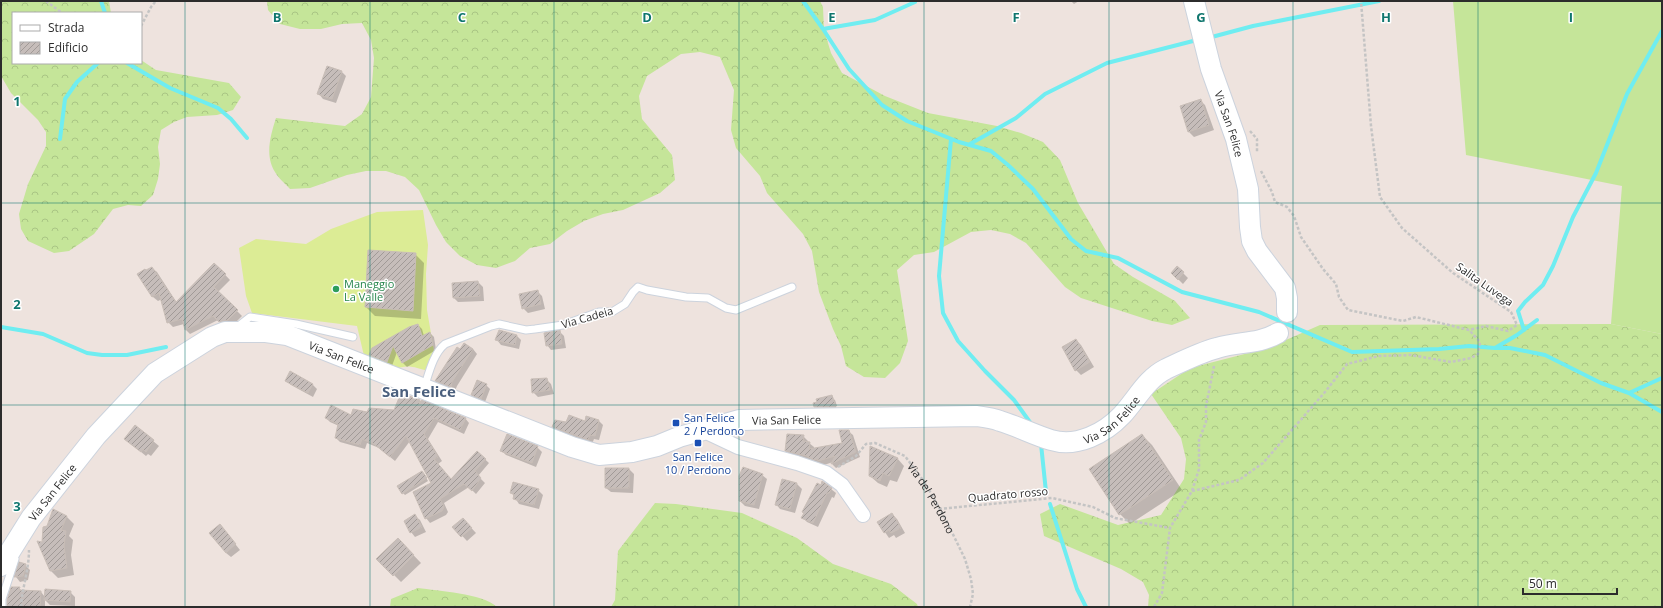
<svg xmlns="http://www.w3.org/2000/svg" width="1663" height="608" viewBox="0 0 1663 608" font-family="'Open Sans',sans-serif">
	<defs>
		<pattern id="forest-crowns" width="20" height="18" patternUnits="userSpaceOnUse"><rect width="20" height="18" fill="#c5e599"/><path d="M2 6a3 3 0 1 1 6 0M12 15a3 3 0 1 1 6 0" fill="none" stroke="#a9c584"/></pattern>
		<pattern id="building-hatch" width="6" height="6" patternUnits="userSpaceOnUse"><rect width="6" height="6" fill="#c6bdba"/><path d="M-1 1l2-2M0 6l6-6M5 7l2-2" fill="none" stroke="#a19a97"/></pattern>
	</defs>
	<rect width="100%" height="100%" fill="#eee3de"/>
	<path fill="#c5e599" d="M1453,1H1662V334L1611,324L1622,186L1466,155Z"/>
	<path fill="url(#forest-crowns)" d="M1,1H109L111,13H13V63H141V60L156,70L229,83L241,97L233,110L217,115L187,117L174,122L161,130L158,147L160,164L158,179L153,195L141,206L128,205L113,209L94,234L69,251L54,253L28,241L21,229L19,214L28,184L46,146V132L38,120L11,93L1,76Z
		M267,1H820L823,7L824,30L831,53L842,73L885,96L928,113L997,126L1021,133L1043,142L1060,160L1078,203L1114,264L1133,277L1175,301L1190,318L1172,325L1152,321L1081,298L1065,287L1026,243L1010,234L991,230L971,232L934,252L914,255L897,270L908,341L900,363L885,378L864,377L846,366L841,346L833,329L819,292L812,251L803,234L767,193L760,176L736,148L731,130L734,90L720,57L700,52L681,54L647,76L639,96L642,119L672,155L675,180L660,193L623,210L603,214L584,221L567,231L550,244L530,248L515,261L496,268L477,265L460,256L446,242L436,225L419,190L405,177L386,171H366L347,175L310,188L290,189C286,184 280,180 277,175C264,158 270,137 276,118L345,126L362,114L371,97L374,58L371,40L362,23L342,24L321,29H300L280,24L268,10Z
		M1611,324L1662,334V607H1148L1149,595L1143,582L1121,569L1044,536L1040,514L1060,504L1118,525L1161,515L1184,479L1186,459L1181,438L1151,394L1190,368L1268,348L1320,325Z
		M655,503L676,504L742,513L797,538L833,564L891,584L917,604L918,607H611L615,600L618,551Z
		M418,588C438,591 482,593 497,607H390L391,599Z"/>
	<path fill="#dcec95" d="M423,210L428,245L426,274L427,310L434,351L429,371C413,367 407,363 392,371L365,360L357,326L252,313L246,296L239,248L256,239L306,244L331,229L377,212Z"/>
	<path fill="#0003" d="M1071,1H1079L1074,4Z
		M341,71L346,76L336,103L323,99L319,94Z
		M1200,100L1205,105L1214,130L1194,137L1189,132L1181,107Z
		M415,254L424,263L421,319L375,316L366,307Z
		M215,264L230,280L218,292L242,316L233,325L225,326L218,320L190,334L186,330L184,324L173,327L168,322L162,299L158,301L153,297L138,274L152,268L157,272L177,303Z
		M1177,267L1188,278L1183,284L1172,273Z
		M478,282L483,287L484,301L458,302L453,297Z
		M537,291L542,296L545,309L528,313L523,308Z
		M418,325L422,329L424,336L430,333L434,337L436,350L407,367L403,363L397,352L392,366L375,359L370,355Z
		M560,332L564,336L566,348L551,350L547,345Z
		M517,336L521,340L519,349L501,345L497,340Z
		M1076,340L1081,345L1094,367L1081,375L1076,370Z
		M473,349L477,354L457,386L455,391L441,385L436,381L461,350Z
		M546,379L551,384L554,394L538,397L533,392Z
		M286,381L312,384L317,389L313,397L291,385Z
		M486,385L490,389L485,402L476,399L472,395Z
		M831,397L835,400L837,406H818V402Z
		M420,401L465,418L469,423L464,434L438,422L428,439L442,461L438,464L451,480L477,452L489,463L478,476L485,483L476,494L469,487L444,503L448,512L446,515L430,523L426,518L432,484L410,441L395,461L379,448L367,443L365,449L340,442L336,438L339,426L330,422L326,418L352,416L368,413L395,411Z
		M817,408H838L839,410L819,411Z
		M587,418L599,421L603,425L599,440L594,439L592,444L558,431L553,427L566,423L586,422Z
		M135,426L159,446L151,456L148,454L146,456L125,439Z
		M848,431L853,435L860,457L836,468L832,464L833,462L824,465L812,460L791,455L786,451L803,436L808,441L807,443H809L814,447V449L843,443Z
		M1142,435L1152,445L1182,490L1130,524L1120,514Z
		M537,447L542,452L536,467L506,455L501,450Z
		M897,458L904,466L897,482L890,480L887,487L878,483L870,476Z
		M629,469L634,474L633,493L611,492L606,488Z
		M424,474L428,481L405,495L403,493Z
		M762,475L767,479L759,509L745,506L740,501Z
		M797,484L802,489L795,513L780,509L776,504Z
		M831,489L836,493L834,498L832,497L818,527L807,522L803,518L804,514L803,512Z
		M538,490L543,495L539,509L519,504L511,492Z
		M53,510L67,517L74,524L69,536L73,540L71,555L74,575L58,578L50,570L43,544Z
		M892,514L897,519L905,533L896,538L894,535L889,538L878,522Z
		M415,516L420,520L426,532L415,537L411,532Z
		M463,519L476,533L467,541L454,527Z
		M224,530L240,550L231,557L226,553Z
		M398,539L421,563L401,582L378,559Z
		M20,564L25,565L30,570L28,580L20,582L16,577Z
		M19,588L22,591L41,592L45,597L70,592L75,597V606L50,605L45,600V607H8Z"/>
	<g fill="none" stroke-linecap="round" stroke-linejoin="round">
		<path stroke="#6fedf1" stroke-width="4" d="M101,1L105,13
			M803,1L823,29L849,69L882,105L907,121L959,142L991,151L1008,165L1033,189L1071,239L1086,251L1118,258L1182,292L1259,312L1352,352L1439,349L1469,346L1495,348L1517,335L1537,320
			M823,29L875,20L915,2
			M1208,38L1253,26L1379,1
			M127,63L170,88L218,108L231,119L247,138
			M60,139L65,99L77,82L98,63
			M951,139L939,276L943,313L958,341L985,371L1014,400L1032,425
			M970,144L1016,118L1045,94L1107,63L1197,40
			M1,327L43,334L87,353L102,355H127L166,347
			M1524,330L1518,311L1525,302L1543,285L1553,266L1573,217L1596,173L1627,94L1662,31
			M1495,348H1510L1545,355L1601,383L1629,393L1662,412
			M1629,393L1662,378
			M1041,444L1046,492
			M1050,504L1077,589L1086,607"/>
	</g>
	<path fill="url(#building-hatch)" stroke="#c9beb7" d="M327,66L342,71L332,99L317,94Z
		M1201,99L1209,125L1188,132L1180,106Z
		M368,250L416,253L413,311L365,307Z
		M214,263L226,274L214,287L238,310L228,320L219,322L213,316L185,330L182,319L167,323L159,293L152,297L137,274L145,269L146,270L152,267L176,302Z
		M1177,266L1184,272L1178,280L1171,273Z
		M478,281L480,296L453,298L452,283Z
		M538,290L541,304L522,309L519,294Z
		M418,324L422,336L430,332L433,345L402,363L393,346L387,362L369,355L372,348L409,327Z
		M499,330L517,335L515,345L495,340Z
		M560,330L562,344L546,346L544,333Z
		M1076,339L1090,362L1075,371L1062,347Z
		M464,343L473,349L452,382L451,387L435,381L457,347L460,349Z
		M290,371L313,384L308,393L285,381Z
		M547,378L550,390L532,393L531,379Z
		M477,380L487,384L481,399L471,395Z
		M401,393L420,400L419,405L422,400L466,418L460,430L434,418L424,434L438,457L434,459L451,479L477,451L486,459L475,471L481,478L472,491L464,484L440,499L444,507L442,511L425,519L413,492L431,483L406,436L390,457L374,444L362,439L360,445L335,438L338,424L325,418L331,405L351,415L353,409L367,412L369,408L394,410Z
		M832,395L836,407H814L813,403L817,402L816,399Z
		M569,415L585,421L586,416L599,420L595,436L590,435L588,440L552,427L555,420L566,422Z
		M135,425L154,440L146,452L143,449L141,452L124,439Z
		M839,430H849L856,452L831,464L835,456L818,461V459L813,460L807,456L785,451L787,434L804,435L803,441L810,442L809,449L842,443Z
		M507,434L538,446L532,463L500,451Z
		M1142,434L1173,480L1119,515L1089,469Z
		M870,446L898,458L889,476L883,473L880,481L869,476Z
		M743,467L763,474L754,505L739,501V476Z
		M605,468H629V488H605Z
		M422,471L427,478L402,494L397,486Z
		M782,479L797,483L790,509L775,505Z
		M822,481L832,488L829,493H827L813,523L801,518L804,513L802,512L817,483L821,485Z
		M513,482L539,489L534,505L513,499L514,494L510,493Z
		M53,509L67,516L61,530L66,531L64,546L67,568L50,571L37,541L42,542L43,527L47,526Z
		M892,513L901,528L891,533L889,530L884,533L877,522Z
		M415,514L422,527L410,533L404,521Z
		M463,518L472,528L461,537L452,527Z
		M220,524L236,544L226,553L209,533Z
		M398,538L414,555L393,576L376,559Z
		M19,562L26,564L23,576L14,577Z
		M11,587H20L19,590L41,591L40,607H7V600Z
		M45,589L71,591L70,602L44,600Z"/>
	<g fill="none" stroke-linecap="round" stroke-linejoin="round">
		<defs>
			<path id="lane" d="M236,328L250,317L296,324L353,337
				M424,388C429,373 433,354 445,344L491,326L499,324L526,330L535,329L563,325L599,312H612L625,304L633,292L638,287L647,290L686,297L708,298L726,308L736,310L792,287
				M2,607V599L15,559"/>
			<path id="street" d="M702,430L738,447L797,463L826,473L842,485L863,515"/>
			<g id="secondary">
				<path id="s2" d="M1194,1L1211,69L1236,139L1248,189L1250,227L1252,241L1257,251L1285,288L1287,298V312"/>
				<path id="s3" d="M1,566L31,518L96,436L155,373L212,337L225,332H266L287,335L572,447L599,455L632,452L657,446L679,437L739,420L976,416C984,417 993,418 1000,421C1017,426 1034,435 1051,440C1077,448 1105,433 1122,415C1137,399 1146,379 1166,369C1181,362 1201,352 1217,348C1239,341 1257,345 1278,333"/>
			</g>
		</defs>
		<use href="#lane" stroke="#ccd3dd" stroke-width="9"/>
		<use href="#street" stroke="#ccd3dd" stroke-width="16"/>
		<use href="#secondary" stroke="#ccd3dd" stroke-width="22"/>
		<g stroke="#c4c4c4" stroke-width="2.5" stroke-dasharray="3 2" stroke-linecap="butt">
			<path d="M46,1L62,13"/>
			<path d="M141,26L151,7L156,1"/>
			<path d="M1250,131L1257,139V153"/>
			<path d="M1261,171L1272,192L1275,202L1287,207L1294,216L1301,237L1323,269L1336,284L1339,297L1348,310L1403,321L1416,317L1469,330L1486,326L1508,331L1517,325L1511,312L1453,273L1402,228L1380,197L1371,126L1361,1"/>
			<path id="s1" d="M838,467L856,456L866,444L875,443L905,456L925,483L945,518L965,559L971,579L973,594L970,607"/>
			<path d="M1192,491L1239,480L1263,463L1325,392L1347,364L1379,356L1411,355L1451,362L1471,358L1478,354L1480,342L1469,330"/>
			<path d="M939,509L1052,498L1093,507L1115,518L1170,528"/>
			<path d="M21,607C22,588 29,570 29,550"/>
			<path d="M1154,607L1162,593L1170,528L1192,491L1199,469V440L1206,422V406L1214,366"/>
		</g>
		<use href="#lane" stroke="#fff" stroke-width="7"/>
		<use href="#street" stroke="#fff" stroke-width="14"/>
		<use href="#secondary" stroke="#fff" stroke-width="20"/>
	</g>
	<path fill="none" stroke="#0f766e" stroke-width="1" stroke-opacity="0.55" d="M185,1V607M370,1V607M554,1V607M739,1V607M924,1V607M1109,1V607M1293,1V607M1478,1V607M1,203H1662M1,405H1662"/>
	<circle fill="#2e9e5b" stroke="#fff" stroke-width="1.5" cx="336" cy="289" r="4"/>
	<g fill="#1a4fb4" stroke="#fff" stroke-width="1.5">
		<rect x="672" y="419" width="8" height="8" rx="2"/>
		<rect x="694" y="439" width="8" height="8" rx="2"/>
	</g>
	<g text-anchor="middle" dominant-baseline="central" stroke-width="3" stroke-linejoin="round" paint-order="stroke">
		<g font-size="11" fill="#2c2c2c" stroke="#fff">
			<text stroke="none"><textPath href="#s2" startOffset="128">Via San Felice</textPath></text>
			<text transform="translate(1485 284) rotate(35)">Salita Luvega</text>
			<text transform="translate(587 317) rotate(-16)">Via Cadeia</text>
			<text stroke="none"><textPath href="#s3" startOffset="450">Via San Felice</textPath></text>
			<text stroke="none"><textPath href="#s3" startOffset="1254">Via San Felice</textPath></text>
			<text stroke="none"><textPath href="#s3" startOffset="918">Via San Felice</textPath></text>
			<text stroke="none"><textPath href="#s3" startOffset="90">Via San Felice</textPath></text>
			<text transform="translate(1008 494) rotate(-5)">Quadrato rosso</text>
			<text stroke="none"><textPath href="#s1" startOffset="128">Via del Perdono</textPath></text>
		</g>
		<g font-size="11" fill="#27864d" stroke="#fff" text-anchor="start">
			<text x="344" y="283">Maneggio<tspan x="344" dy="13">La Valle</tspan></text>
		</g>
		<g font-size="11" fill="#164399" stroke="#fff" text-anchor="start">
			<text x="684" y="417">San Felice<tspan x="684" dy="13">2 / Perdono</tspan></text>
			<text x="698" y="456" text-anchor="middle">San Felice<tspan x="698" dy="13">10 / Perdono</tspan></text>
		</g>
		<g font-size="15" font-weight="bold" fill="#4b607e" stroke="#fff">
			<text x="419" y="391">San Felice</text>
		</g>
	</g>
	<g font-size="13" text-anchor="middle" font-weight="bold" fill="#0f766e" stroke="#fff" stroke-width="3" stroke-linejoin="round" paint-order="stroke">
		<text x="277" y="22">B</text>
		<text x="462" y="22">C</text>
		<text x="647" y="22">D</text>
		<text x="832" y="22">E</text>
		<text x="1016" y="22">F</text>
		<text x="1201" y="22">G</text>
		<text x="1386" y="22">H</text>
		<text x="1571" y="22">I</text>
		<text x="17" y="106">1</text>
		<text x="17" y="309">2</text>
		<text x="17" y="511">3</text>
	</g>
	<rect width="1663" height="608" fill="none" stroke="#2c2c2c" stroke-width="4"/>
	<rect x="12" y="12" width="130" height="52" fill="#ffffff" stroke="#ababab"/>
	<rect x="20" y="25" width="20" height="6" fill="#ffffff" stroke="#ababab"/>
	<text x="48" y="32" font-size="12" fill="#2c2c2c">Strada</text>
	<rect x="20" y="42" width="20" height="12" fill="url(#building-hatch)" stroke="#ababab"/>
	<text x="48" y="52" font-size="12" fill="#2c2c2c">Edificio</text>
	<path d="M1523 588v6h94v-6" fill="none" stroke="#2c2c2c" stroke-width="2"/>
	<text x="1529" y="588" font-size="12" fill="#2c2c2c" stroke="#ffffff" stroke-width="3" paint-order="stroke">50 m</text>
</svg>
